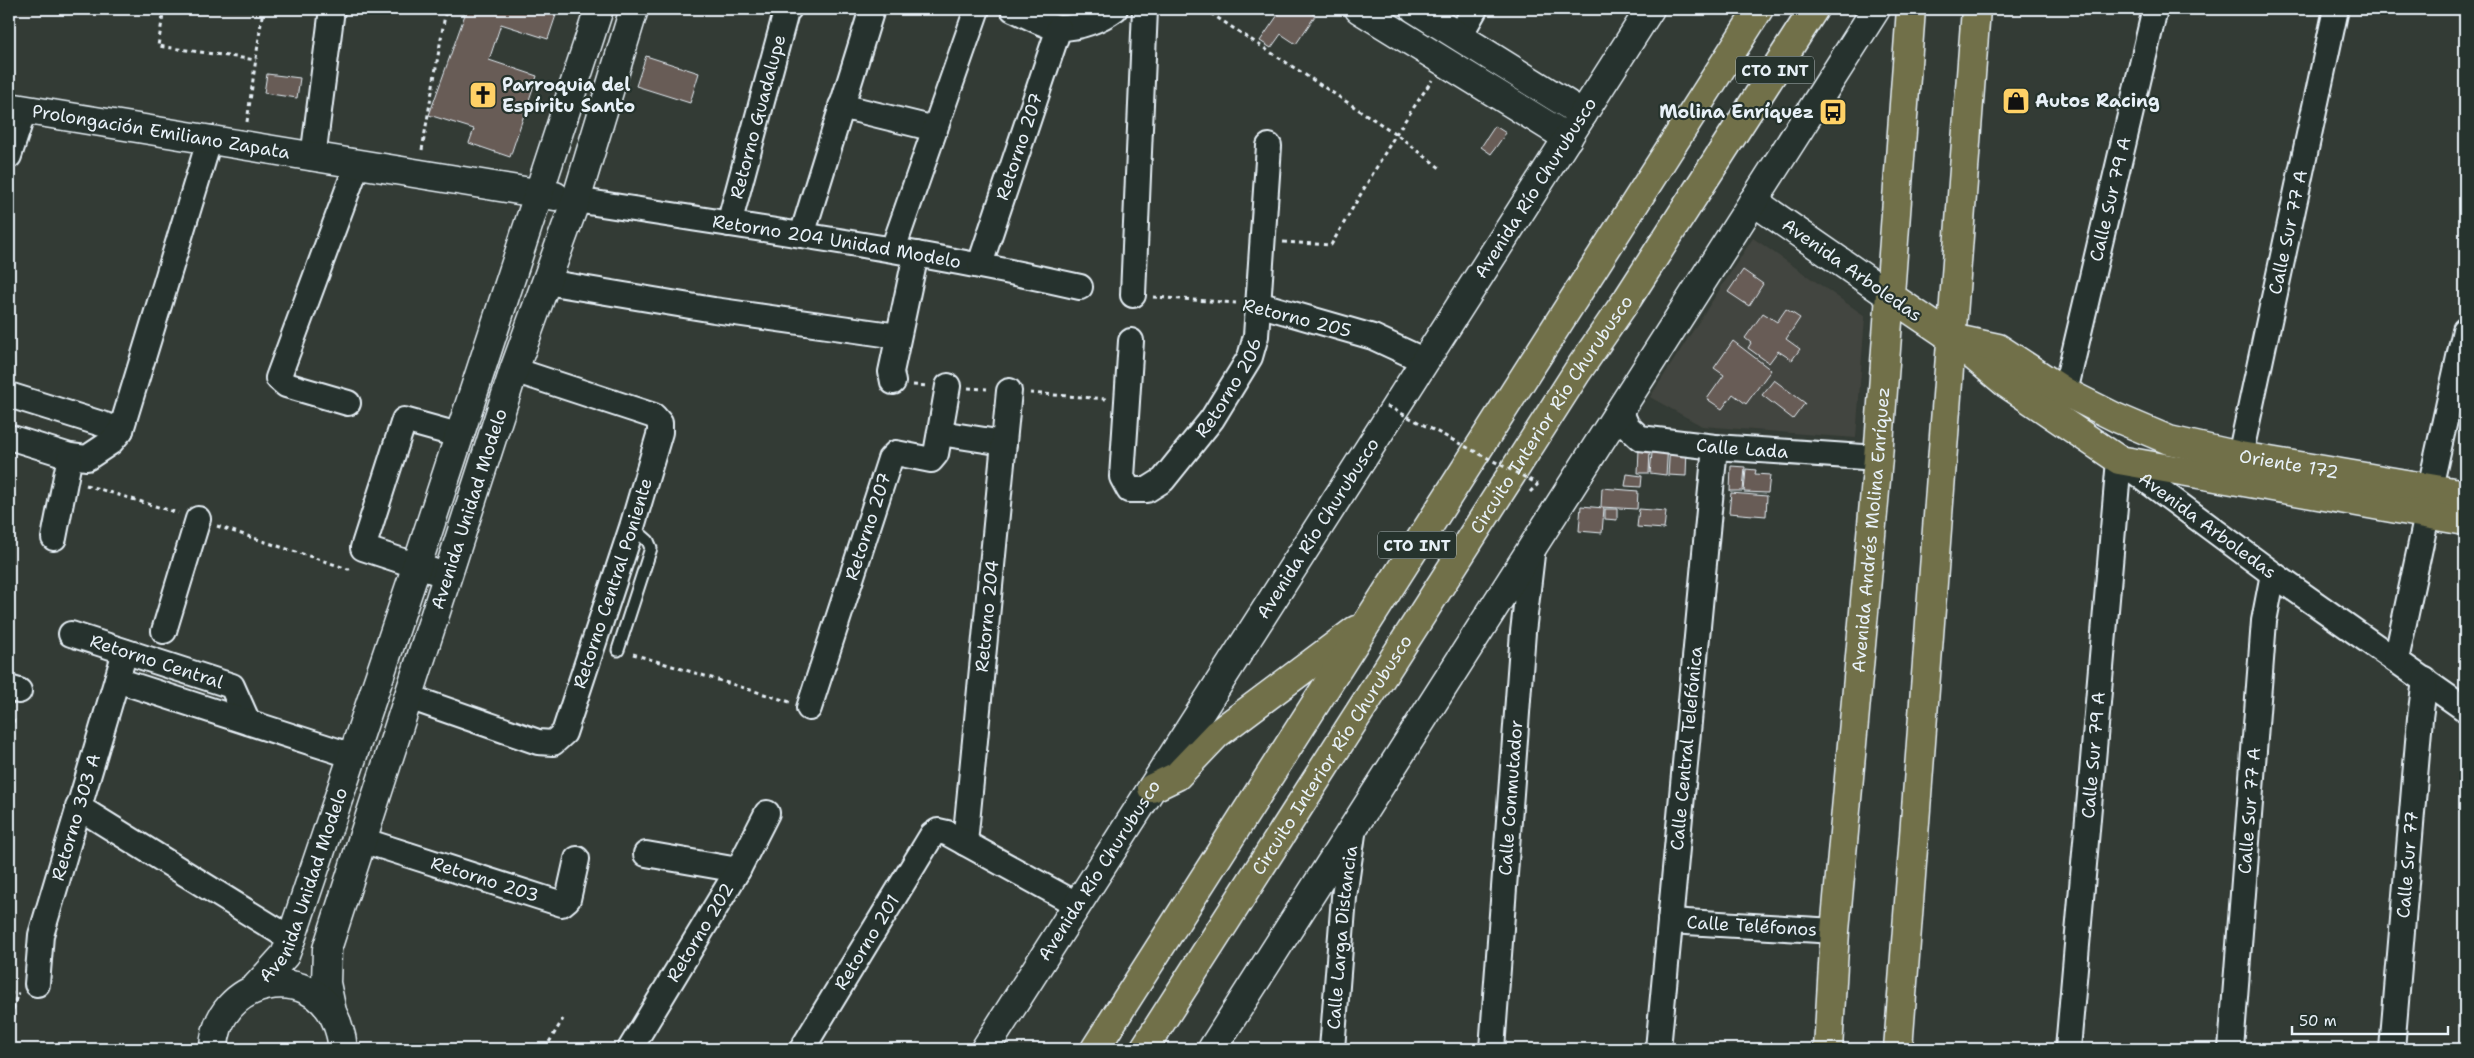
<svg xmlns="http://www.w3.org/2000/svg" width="2474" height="1058" viewBox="0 0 2474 1058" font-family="'Shantell Sans',sans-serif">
	<rect width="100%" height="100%" fill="#333b35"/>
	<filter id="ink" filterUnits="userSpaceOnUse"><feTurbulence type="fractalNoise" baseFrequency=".02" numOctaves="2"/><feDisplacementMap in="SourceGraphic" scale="10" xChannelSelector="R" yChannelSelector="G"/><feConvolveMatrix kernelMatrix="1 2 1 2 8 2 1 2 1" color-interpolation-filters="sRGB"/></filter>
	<g filter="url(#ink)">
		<path fill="#43453f" d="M1753,238L1865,316L1856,438L1702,426L1650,397Z"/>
		<path fill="#675b56" stroke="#e8f1f8" d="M467,9H558L548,39L501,24L489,60L537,76L510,157L469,143L474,129L429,115Z
			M1282,9H1305L1315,16L1296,44L1281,34L1271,48L1260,41Z
			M646,56L699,73L690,103L636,86Z
			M267,74L300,78L297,98L264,93Z
			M1495,126L1506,133L1491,154L1481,147Z
			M1743,270L1763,284L1749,306L1728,292Z
			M1786,309L1800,318L1786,339L1800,349L1792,360L1778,351L1769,363L1748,348L1751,343L1745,338L1763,313L1777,322Z
			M1733,341L1771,370L1746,404L1733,394L1722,409L1707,399L1724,375L1714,368Z
			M1774,380L1805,403L1793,419L1762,395Z
			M1653,443L1668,444L1666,475L1650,473Z
			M1670,445L1687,447L1686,476L1668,475Z
			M1639,449L1650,450L1649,473H1638Z
			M1731,466L1745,467L1743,491H1730Z
			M1746,469L1756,470L1755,474L1770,475L1768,493L1744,492Z
			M1627,474L1642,476L1641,487L1625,486Z
			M1602,488L1638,491L1637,509L1601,507Z
			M1731,493L1767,496L1766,516L1729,513Z
			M1581,506L1604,508L1602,533L1579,531Z
			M1605,509H1617V520L1605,519Z
			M1639,509L1666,511L1664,529L1637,527Z"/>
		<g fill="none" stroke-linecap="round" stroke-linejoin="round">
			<defs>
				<path id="lane" d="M618,650L651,548L648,541L632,527"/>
				<g id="street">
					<path d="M1013,9C1024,14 1049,28 1060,28C1079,28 1100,20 1115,9"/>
					<path d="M1459,37L1475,9"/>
					<path d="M841,106L935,129"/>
					<path d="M9,156L24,110"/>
					<path d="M313,158L332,9"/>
					<path id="s1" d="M576,200C745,227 914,249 1080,287"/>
					<path id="s2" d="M729,224L786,12L789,9"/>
					<path d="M802,235L872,9"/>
					<path d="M893,249L977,9"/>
					<path id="s3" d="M980,264L1059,28"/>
					<path d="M546,282L714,310L898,336"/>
					<path d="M1133,295L1145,9"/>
					<path d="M1258,304L1373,337L1425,361"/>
					<path id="s4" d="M1131,341L1122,477L1129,490H1147L1163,480L1212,419L1250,357L1256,336L1269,146"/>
					<path d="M893,382L891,372L916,254"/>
					<path id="s5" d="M2065,392L2155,9"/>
					<path d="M9,395L121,430"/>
					<path d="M348,403L286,385L278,378L357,165"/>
					<path id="s6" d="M1620,410L1627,426L1640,438L1715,447L1878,458"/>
					<path d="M940,433L1004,443"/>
					<path d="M9,437L70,456L87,458L111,442L121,430L210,138"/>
					<path id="s7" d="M2240,456L2336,9"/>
					<path id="s8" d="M2119,460L2273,574L2465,709"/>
					<path d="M2430,488L2465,330"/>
					<path d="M54,538L70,456"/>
					<path d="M448,576L363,548L404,420L458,435"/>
					<path d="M164,631L198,519"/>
					<path id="s9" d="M71,634L232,686L248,722"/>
					<path d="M2396,660L2427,515"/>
					<path d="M117,680L353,756"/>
					<path d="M9,688L19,691"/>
					<path id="s10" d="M409,697L538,742L553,743L564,733L632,527L660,432V423L654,416L514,370"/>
					<path id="s11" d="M809,708L890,459L896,453L931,460L936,454L948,386"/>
					<path d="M78,807L291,939"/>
					<path id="s12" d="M362,840L562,904L568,899L577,859"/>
					<path id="s13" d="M965,843L1009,391"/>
					<path d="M646,854L738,870"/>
					<path id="s14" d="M1670,921L1835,931"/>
					<path id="s15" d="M37,984L41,935L125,652"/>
					<path id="s16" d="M630,1049L738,870L767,813"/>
					<path id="s17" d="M802,1049L932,835L938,831L947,833L1078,905"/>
					<path id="s18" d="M1332,1049L1344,897L1354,827"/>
					<path id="s19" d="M1492,1049L1523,632L1533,546"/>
					<path id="s20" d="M1658,1049L1715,447"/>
					<path id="s21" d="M2068,1049L2119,460"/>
					<path id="s22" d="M2231,1049L2264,621L2273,574"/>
					<path id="s23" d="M2392,1049L2420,718L2425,680"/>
				</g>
				<g id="secondary">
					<path d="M1359,9L1568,138"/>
					<path d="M1415,9L1583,114"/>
					<path id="s24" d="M9,107L555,196"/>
					<path d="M1753,201L1890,296"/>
					<path id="s25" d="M255,988L285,955L291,939L417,565L599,9"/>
					<path id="s26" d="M332,1012L326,983L327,949L514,370L576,200L634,9"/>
					<path d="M214,1049C215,979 312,959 337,1023C340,1033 343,1039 342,1049"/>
					<path id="s27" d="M985,1049L1650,9"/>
					<path d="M1212,1049L1876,9"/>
				</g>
				<g id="primary">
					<path d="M1890,296L1952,338L2007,384L2119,460L2465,521"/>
					<path id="s28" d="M1956,339L1998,348L2065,392L2117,418L2169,440L2240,456L2465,494"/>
					<path id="s29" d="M1828,1049L1835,931L1878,458L1911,9"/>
					<path d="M1898,1049L1976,9"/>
				</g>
				<g id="highway">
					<path d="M1152,788L1177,776L1217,734L1356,630"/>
					<path d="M1095,1049L1759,9"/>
					<path id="s30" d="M1144,1049L1577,372L1628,298L1814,9"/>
				</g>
			</defs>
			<use href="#lane" stroke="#e8f1f8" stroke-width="15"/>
			<use href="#street" stroke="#e8f1f8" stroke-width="28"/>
			<use href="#secondary" stroke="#e8f1f8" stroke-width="31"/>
			<use href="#primary" stroke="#e8f1f8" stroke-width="31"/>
			<use href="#highway" stroke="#e8f1f8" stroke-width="31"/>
			<path stroke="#e8f1f8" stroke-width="3" stroke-dasharray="4 4" stroke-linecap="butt" d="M164,9L158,46L256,60
				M1204,9L1396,134L1440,168
				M247,122L263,9
				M422,150L446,9
				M1283,242L1331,245L1396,134L1432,80
				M1153,297L1236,303
				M913,385L927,386
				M968,388L987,389
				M1030,393L1106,399
				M86,485L178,513
				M1530,492L1538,484
				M217,526L348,569L354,568
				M633,654L790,702
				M9,738L14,719
				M9,993L19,994
				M9,1025L17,995
				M545,1049L563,1019"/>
			<use href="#lane" stroke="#26332d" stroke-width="11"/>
			<use href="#street" stroke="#26332d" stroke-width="24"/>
			<use href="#secondary" stroke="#26332d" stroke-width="28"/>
			<use href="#primary" stroke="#71704a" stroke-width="28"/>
			<use href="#highway" stroke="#71704a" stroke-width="28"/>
			<path stroke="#e8f1f8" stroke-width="3" stroke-dasharray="4 4" stroke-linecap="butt" d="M1387,406L1538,484"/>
		</g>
	</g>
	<defs>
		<symbol id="church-square" viewBox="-11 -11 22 22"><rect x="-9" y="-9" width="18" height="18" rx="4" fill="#ffd166" stroke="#26332d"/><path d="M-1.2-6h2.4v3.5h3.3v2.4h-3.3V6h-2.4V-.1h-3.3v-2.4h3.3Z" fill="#111"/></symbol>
		<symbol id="shop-square" viewBox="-11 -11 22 22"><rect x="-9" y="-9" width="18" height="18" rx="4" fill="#ffd166" stroke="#26332d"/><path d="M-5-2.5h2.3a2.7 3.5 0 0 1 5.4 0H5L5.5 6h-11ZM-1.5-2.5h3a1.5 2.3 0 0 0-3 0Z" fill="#111"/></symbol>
		<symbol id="bus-square" viewBox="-11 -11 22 22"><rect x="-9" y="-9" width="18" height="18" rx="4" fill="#ffd166" stroke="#26332d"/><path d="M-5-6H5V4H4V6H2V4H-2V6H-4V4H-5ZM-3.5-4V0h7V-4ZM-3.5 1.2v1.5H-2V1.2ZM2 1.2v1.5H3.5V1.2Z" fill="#111"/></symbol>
	</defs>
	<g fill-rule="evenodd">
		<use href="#church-square" x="467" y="79" width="32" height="32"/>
		<use href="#shop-square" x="2000" y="85" width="32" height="32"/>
		<use href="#bus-square" x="1817" y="96" width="32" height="32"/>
	</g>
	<g text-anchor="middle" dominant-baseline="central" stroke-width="4.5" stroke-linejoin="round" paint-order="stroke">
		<g fill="#26332d" stroke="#aeb8bb" stroke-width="1">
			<rect x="1736" y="56.5" width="78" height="27" rx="4"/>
			<rect x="1378" y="531.5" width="78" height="27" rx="4"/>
		</g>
		<g font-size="16" font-weight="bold" fill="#e8f1f8">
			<text x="1775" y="70">CTO INT</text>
			<text x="1417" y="545">CTO INT</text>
		</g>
		<g font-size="18" font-weight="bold" fill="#e8f1f8" stroke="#26332d" text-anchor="start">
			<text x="502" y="85">Parroquia del<tspan x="502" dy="21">Espíritu Santo</tspan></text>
			<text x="2035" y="101">Autos Racing</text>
			<text x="1814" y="112" text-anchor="end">Molina Enríquez</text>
		</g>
		<g font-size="18" fill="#e8f1f8" stroke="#26332d">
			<text stroke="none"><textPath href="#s2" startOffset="111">Retorno Guadalupe</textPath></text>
			<text stroke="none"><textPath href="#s24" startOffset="154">Prolongación Emiliano Zapata</textPath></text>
			<text stroke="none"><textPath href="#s3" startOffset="124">Retorno 207</textPath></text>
			<text stroke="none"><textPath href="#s27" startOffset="1022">Avenida Río Churubusco</textPath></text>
			<text stroke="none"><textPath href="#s5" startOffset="198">Calle Sur 79 A</textPath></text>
			<text stroke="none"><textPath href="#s7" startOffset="229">Calle Sur 77 A</textPath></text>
			<text stroke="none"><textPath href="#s1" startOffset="264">Retorno 204 Unidad Modelo</textPath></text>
			<text transform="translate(1852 270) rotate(35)">Avenida Arboledas</text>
			<text transform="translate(1297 318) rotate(14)">Retorno 205</text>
			<text stroke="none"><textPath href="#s4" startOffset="302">Retorno 206</textPath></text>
			<text stroke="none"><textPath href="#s30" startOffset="754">Circuito Interior Río Churubusco</textPath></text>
			<text stroke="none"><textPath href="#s6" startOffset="138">Calle Lada</textPath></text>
			<text stroke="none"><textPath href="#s28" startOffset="360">Oriente 172</textPath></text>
			<text stroke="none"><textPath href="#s26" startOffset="526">Avenida Unidad Modelo</textPath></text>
			<text stroke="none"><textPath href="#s8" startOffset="110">Avenida Arboledas</textPath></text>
			<text stroke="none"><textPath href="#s11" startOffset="191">Retorno 207</textPath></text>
			<text stroke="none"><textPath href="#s27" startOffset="618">Avenida Río Churubusco</textPath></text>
			<text stroke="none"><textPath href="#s29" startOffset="521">Avenida Andrés Molina Enríquez</textPath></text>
			<text stroke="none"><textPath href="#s10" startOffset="324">Retorno Central Poniente</textPath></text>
			<text stroke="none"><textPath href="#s13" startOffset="228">Retorno 204</textPath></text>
			<text stroke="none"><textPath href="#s9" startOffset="90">Retorno Central</textPath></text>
			<text stroke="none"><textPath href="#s20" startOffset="302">Calle Central Telefónica</textPath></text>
			<text stroke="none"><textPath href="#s21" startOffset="295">Calle Sur 79 A</textPath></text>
			<text stroke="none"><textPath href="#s30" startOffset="349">Circuito Interior Río Churubusco</textPath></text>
			<text stroke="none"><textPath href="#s19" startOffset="252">Calle Conmutador</textPath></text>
			<text stroke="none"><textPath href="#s22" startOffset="239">Calle Sur 77 A</textPath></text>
			<text stroke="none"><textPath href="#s15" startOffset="172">Retorno 303 A</textPath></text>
			<text stroke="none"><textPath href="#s23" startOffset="185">Calle Sur 77</textPath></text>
			<text stroke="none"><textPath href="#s27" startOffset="212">Avenida Río Churubusco</textPath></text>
			<text stroke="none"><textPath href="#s12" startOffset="129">Retorno 203</textPath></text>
			<text stroke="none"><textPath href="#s25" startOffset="116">Avenida Unidad Modelo</textPath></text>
			<text stroke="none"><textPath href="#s14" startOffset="82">Calle Teléfonos</textPath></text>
			<text stroke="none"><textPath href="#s16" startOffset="136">Retorno 202</textPath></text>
			<text stroke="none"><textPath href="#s18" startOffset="112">Calle Larga Distancia</textPath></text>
			<text stroke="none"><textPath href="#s17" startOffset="125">Retorno 201</textPath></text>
		</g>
	</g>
	<rect width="2474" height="1058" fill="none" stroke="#26332d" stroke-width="30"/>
	<rect x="15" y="15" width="2444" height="1028" fill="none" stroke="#e8f1f8" stroke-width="2" filter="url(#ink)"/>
	<path d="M2292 1026v8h156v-8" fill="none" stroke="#e8f1f8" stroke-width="2.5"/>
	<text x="2299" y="1026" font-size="15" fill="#e8f1f8" stroke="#26332d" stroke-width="4" paint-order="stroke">50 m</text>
</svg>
